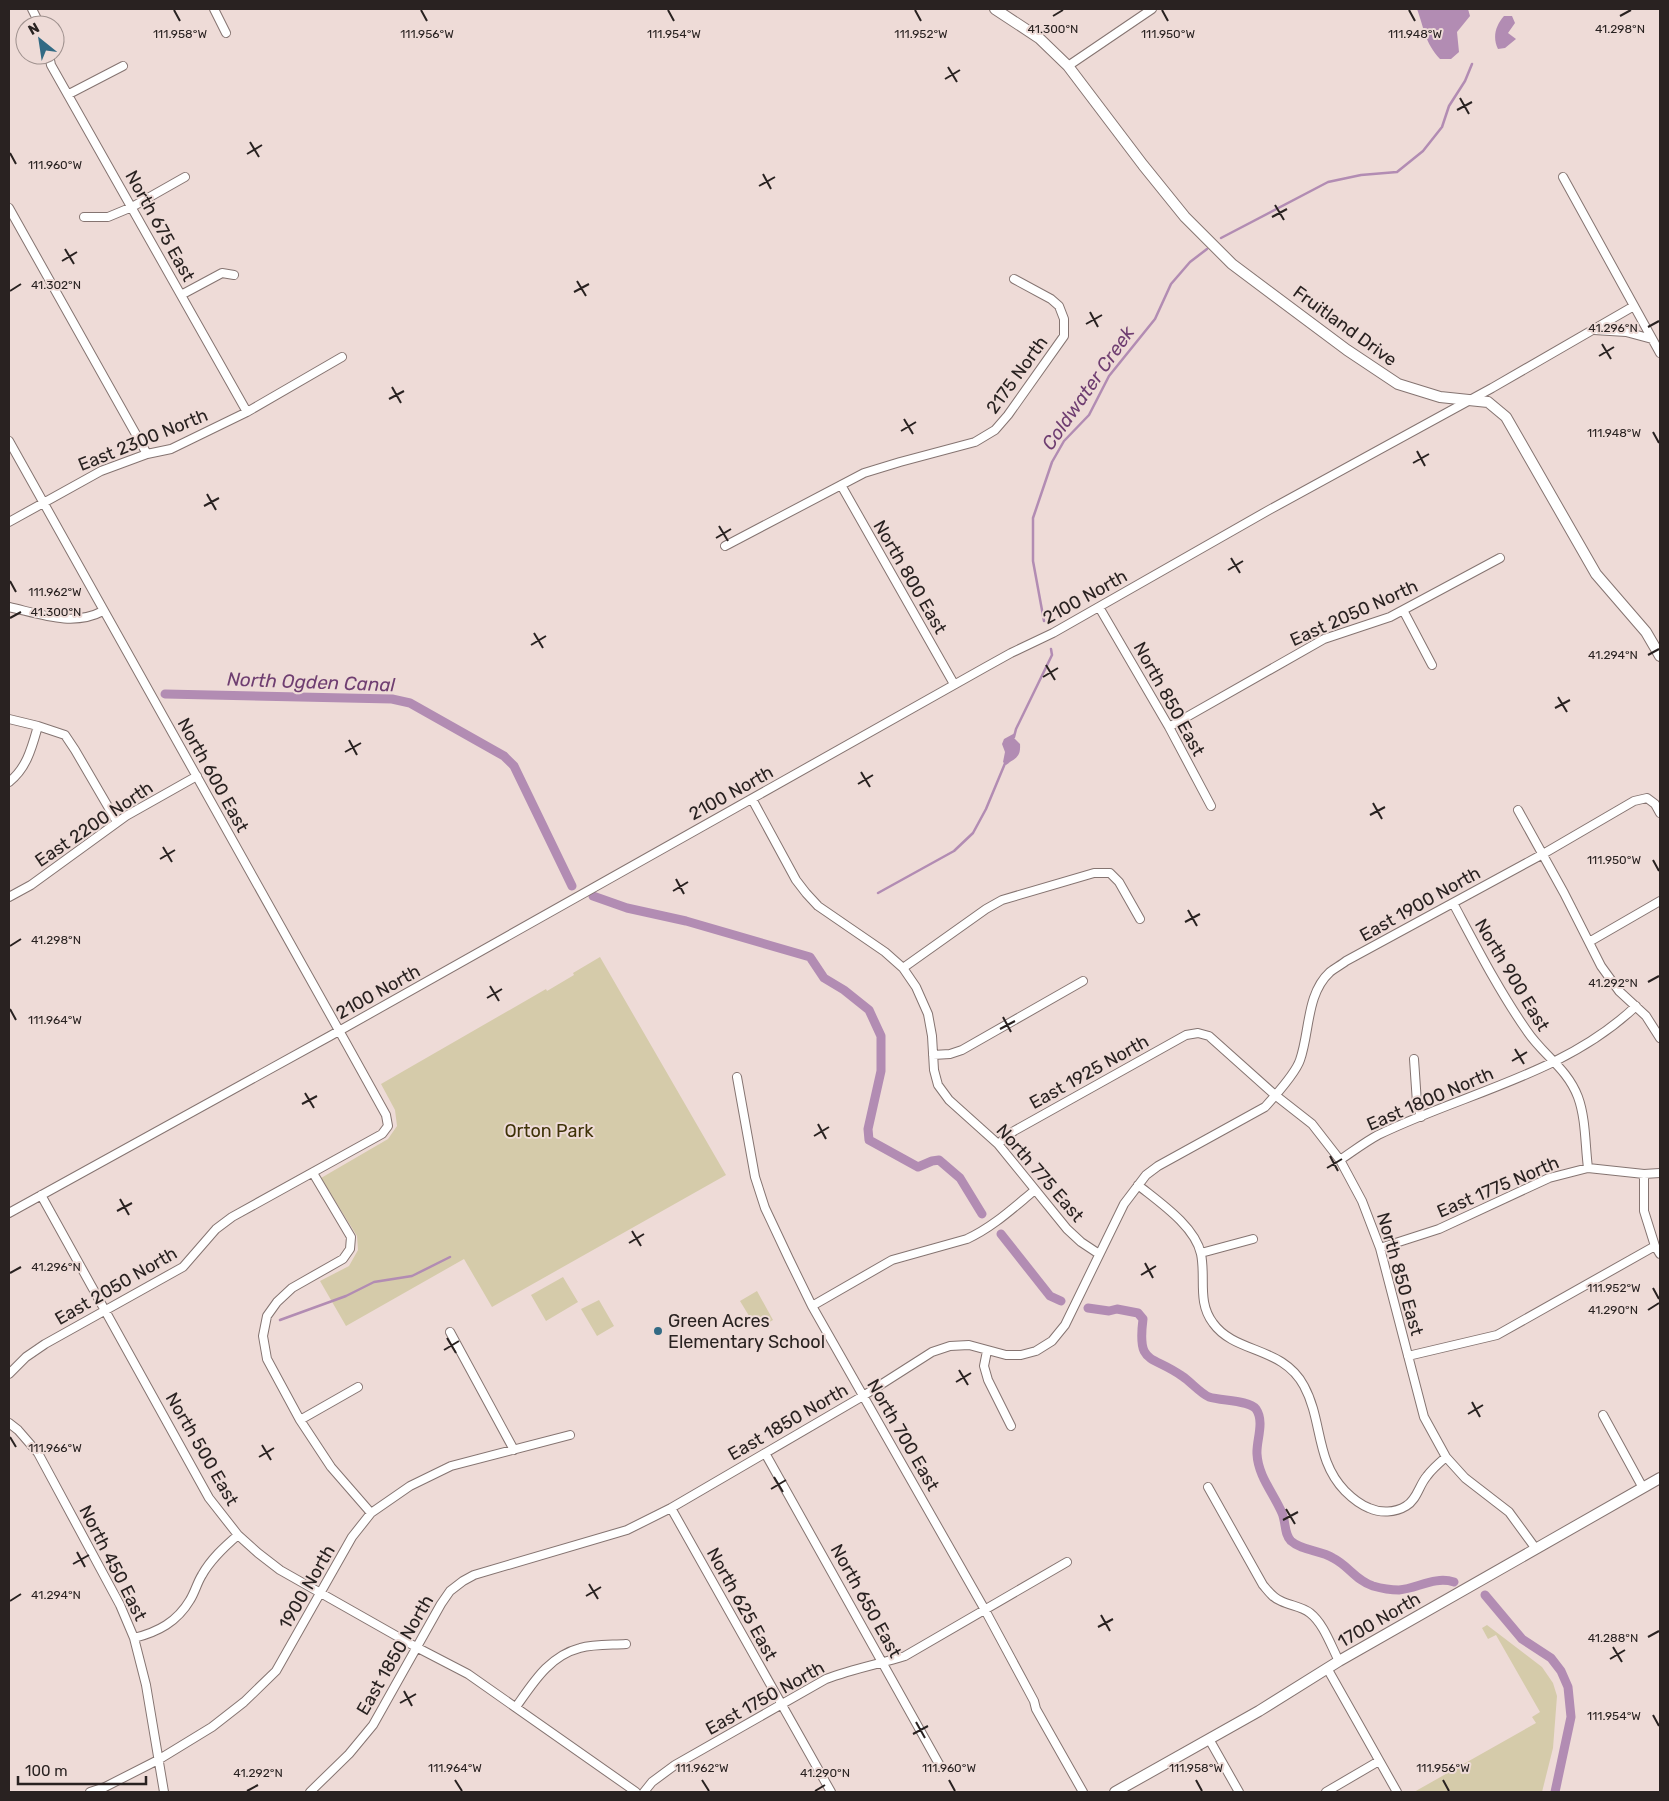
<svg xmlns="http://www.w3.org/2000/svg" width="1669" height="1801" viewBox="0 0 1669 1801" font-family="Rubik,sans-serif">
	<rect width="100%" height="100%" fill="#eedbd7"/>
	<path fill="#d5cbaa" d="M600,957L726,1175L492,1307L464,1259L346,1326L320,1281L349,1266L358,1250L357,1236L321,1178L388,1139L397,1126L395,1110L381,1084L546,989L547,991L574,975L573,973Z
		M563,1277L578,1302L546,1321L531,1295Z
		M757,1291L773,1320L757,1329L740,1301Z
		M599,1300L614,1326L597,1336L581,1309Z
		M1487,1625L1542,1667L1553,1683L1557,1696L1553,1748L1542,1792H1414L1536,1723L1532,1717L1540,1712L1496,1635L1488,1639L1482,1628Z"/>
	<path fill="#b28cb3" d="M1417,9H1468L1470,16L1457,32L1459,52L1451,59H1440C1425,43 1424,28 1417,9Z
		M1504,16H1512L1515,23L1508,33L1516,39L1505,48L1498,49C1492,37 1496,25 1504,16Z
		M1015,733L1014,738L1020,744C1021,758 1015,758 1006,765L1003,762L1005,752L1002,744L1004,739Z"/>
	<g fill="none" stroke-linecap="round" stroke-linejoin="round">
		<path stroke="#b28cb3" stroke-width="2.5" d="M1221,238L1328,182L1361,175L1397,172L1423,151L1442,127L1449,106L1465,81L1472,64
			M1044,621L1033,561V518L1052,462L1064,441L1089,415L1109,376L1155,319L1171,284L1190,262L1207,249
			M1014,737L1016,729L1052,655L1051,649
			M878,893L954,851L973,833L986,809L1006,761
			M280,1320L346,1296L374,1282L412,1276L450,1257"/>
		<path stroke="#b28cb3" stroke-width="9" d="M165,694L392,699L410,703L504,756L514,766L572,886
			M593,896L627,908L686,921L810,957L824,978L844,990L869,1010L881,1036V1071L868,1129L869,1140L918,1167L932,1161L939,1160L960,1178L982,1214
			M1001,1234L1050,1296L1061,1301
			M1088,1308L1109,1311L1117,1309L1138,1313L1143,1319C1137,1366 1151,1354 1182,1376C1191,1382 1200,1393 1209,1397C1221,1401 1249,1400 1256,1409C1265,1422 1256,1441 1257,1454C1258,1476 1274,1494 1282,1513C1286,1522 1284,1534 1291,1541C1302,1551 1321,1550 1333,1558C1349,1566 1355,1580 1373,1586C1380,1588 1392,1590 1399,1590C1418,1588 1435,1576 1454,1582
			M1485,1595L1522,1639L1551,1658L1561,1671L1568,1687L1571,1717L1555,1792"/>
		<defs>
			<path id="street" d="M32,9L40,25
				M214,9L226,33
				M49,55L51,65L247,412
				M1068,66L1152,9
				M69,94L123,66
				M1563,177L1660,353
				M9,208L147,454
				M84,217H108L132,207L185,177
				M181,295L222,273L234,275
				M1594,330L1626,332L1652,339
				M9,441L346,1043L386,1115L388,1126L382,1134L232,1217L216,1229L183,1267L45,1344L26,1357L9,1374
				M841,485L954,684
				M9,522L101,471L147,454L171,449L247,412L342,357
				M725,546L864,473L900,462L975,442L995,430L1008,415L1064,336V319L1059,306L1051,299L1014,279
				M9,607C40,614 73,627 103,611
				M1099,607L1169,727L1211,806
				M1403,610L1432,665
				M9,719L38,726L65,735L75,750L117,822
				M1169,727L1324,639L1390,617L1500,558
				M9,782C27,768 32,747 38,726
				M752,799L796,880L806,893L818,906L885,952L903,968L916,987L928,1014L932,1036L934,1070L938,1085L949,1100L998,1144L1067,1229L1081,1242L1099,1254
				M1518,810L1564,893L1601,966L1619,991L1646,1016L1660,1038
				M9,897L31,885L126,816L197,776
				M1453,903C1476,946 1499,991 1527,1031C1543,1055 1567,1068 1578,1097C1586,1119 1585,1145 1588,1168
				M1589,942L1660,901
				M903,968L986,909L1002,900L1094,873H1110L1119,882L1140,919
				M933,1055L950,1054L962,1050L1083,981
				M1414,1059L1417,1103L1421,1117
				M737,1077L755,1177L765,1208L789,1259L812,1306L985,1610L1034,1701L1036,1709L1083,1792
				M998,1144L1014,1131L1186,1035L1198,1033L1209,1036L1275,1095L1312,1124L1340,1160L1362,1201L1380,1248L1424,1417L1446,1457L1465,1478L1509,1512L1536,1549
				M1340,1160C1352,1152 1365,1142 1378,1135C1464,1093 1565,1074 1636,1006
				M313,1173L351,1237L350,1249L343,1259L292,1288L277,1302L267,1316L263,1336L267,1359L300,1420L331,1467L371,1513
				M1644,1174V1211L1655,1246L1660,1254
				M1138,1185C1159,1202 1195,1226 1201,1254C1206,1278 1197,1302 1213,1323C1235,1354 1283,1346 1304,1386C1323,1421 1315,1460 1345,1491C1352,1498 1359,1504 1369,1508C1380,1513 1395,1513 1406,1506C1417,1500 1419,1485 1427,1476C1432,1469 1439,1463 1446,1457
				M41,1195L209,1498L238,1535L258,1553L280,1570L416,1647L468,1674L636,1792
				M9,1213L330,1036L984,668L1011,653L1053,633L1269,510L1492,388L1634,306
				M1380,1248L1439,1229L1549,1178L1588,1168L1644,1174L1660,1173
				M1201,1253L1253,1239
				M812,1306L892,1260L967,1239C993,1227 1013,1208 1035,1190
				M450,1332L514,1450
				M987,1351L984,1366L988,1380L1011,1426
				M1408,1356L1497,1335L1655,1246
				M1603,1415L1643,1488
				M300,1420L358,1387
				M9,1423L18,1430L38,1453L120,1605L134,1638L146,1685L164,1792
				M765,1453L939,1764
				M1208,1487L1263,1585C1269,1592 1273,1598 1281,1601C1291,1606 1301,1606 1310,1613C1324,1624 1331,1646 1339,1661
				M671,1508L831,1792
				M134,1638C158,1632 177,1622 190,1600C195,1592 197,1583 202,1575C211,1559 224,1547 238,1535
				M1327,1668L1397,1792
				M516,1707C533,1683 549,1656 580,1648C594,1644 611,1645 626,1644
				M1209,1739L1239,1792
				M90,1792L105,1787L158,1760L212,1727L244,1702L276,1671L352,1537L371,1513L410,1486L451,1466L570,1435
				M310,1792L349,1754L373,1725L441,1604L450,1591L463,1581L474,1575L627,1530L671,1508L863,1396L932,1352L950,1346L969,1345L1006,1355H1021L1036,1351L1052,1341L1065,1325L1124,1204L1146,1175L1158,1166L1265,1107C1275,1096 1296,1072 1300,1060C1310,1032 1306,994 1330,972C1335,968 1341,965 1346,961L1543,854L1634,801L1647,798L1655,804L1660,813
				M644,1792L652,1782L675,1765L826,1679C852,1669 879,1664 905,1656L1067,1562
				M1326,1792L1379,1761"/>
			<path id="secondary" d="M995,9L1039,38L1068,66L1143,165L1185,217L1232,264L1347,350L1398,384L1440,397L1488,402L1506,417L1596,574L1646,632L1660,656
				M1115,1792L1259,1711L1339,1661L1660,1478"/>
		</defs>
		<use href="#street" stroke="#857471" stroke-width="10"/>
		<use href="#secondary" stroke="#857471" stroke-width="12"/>
		<use href="#street" stroke="#fff" stroke-width="8"/>
		<use href="#secondary" stroke="#fff" stroke-width="10"/>
	</g>
	<path fill="none" stroke="#292221" stroke-width="2" d="M174,10L180,21M421,10L427,21M668,10L674,21M915,10L921,21M1162,10L1168,21M1409,10L1415,21M1053,16L1063,10M1620,16L1631,10M948,67L957,82M945,79L960,70M1460,98L1469,114M1457,110L1472,102M250,142L259,157M10,153L16,164M247,154L262,145M763,174L771,189M759,186L775,177M1275,205L1284,220M1272,217L1287,209M65,249L74,264M62,261L77,252M577,281L586,296M10,291L21,284M574,292L589,284M1090,312L1098,327M1086,324L1102,315M1648,327L1659,321M1602,344L1611,359M1599,356L1614,347M392,387L401,403M389,399L404,391M904,419L913,434M901,431L916,422M1653,432L1659,443M1417,451L1425,466M1413,463L1429,454M207,494L216,510M204,506L219,498M719,526L728,541M716,538L731,529M1231,558L1240,573M1228,570L1243,561M10,581L16,592M10,618L21,612M534,633L543,648M531,645L546,636M1648,655L1659,649M1046,665L1055,680M1043,677L1058,668M1558,697L1567,712M1555,708L1570,700M349,740L357,755M345,752L361,743M861,772L870,787M858,784L873,775M1373,803L1382,819M1370,815L1385,807M163,847L172,862M160,859L175,850M1653,860L1659,871M676,879L684,894M673,891L688,882M1188,910L1197,926M1185,922L1200,914M10,946L21,939M1648,982L1659,976M490,986L499,1001M487,998L502,989M10,1009L16,1020M1003,1017L1011,1032M1000,1029L1015,1021M1515,1049L1524,1064M1512,1061L1527,1052M305,1093L314,1108M302,1104L317,1096M818,1124L826,1139M814,1136L829,1127M1330,1156L1338,1171M1327,1168L1342,1159M120,1199L129,1215M117,1211L132,1203M632,1231L641,1246M629,1243L644,1234M1145,1263L1153,1278M10,1273L21,1267M1141,1275L1156,1266M1653,1288L1659,1299M1648,1310L1659,1303M447,1338L456,1353M444,1350L459,1341M959,1370L968,1385M956,1382L971,1373M1472,1402L1480,1417M1468,1414L1483,1405M10,1437L16,1447M262,1445L271,1460M259,1457L274,1448M774,1477L783,1492M771,1489L786,1480M1286,1509L1295,1524M1283,1520L1298,1512M77,1552L85,1567M73,1564L89,1555M589,1584L598,1599M586,1596L601,1587M10,1601L21,1594M1101,1615L1110,1631M1098,1627L1113,1619M1648,1637L1659,1631M1613,1647L1622,1662M1610,1659L1625,1650M404,1691L412,1706M400,1703L416,1694M1653,1715L1659,1726M916,1722L925,1738M913,1734L928,1726M455,1780L462,1791M702,1780L709,1791M949,1780L955,1791M1196,1780L1202,1791M1443,1780L1449,1791M247,1791L258,1785M815,1791L825,1785"/>
	<circle fill="#326a84" stroke="#eedbd7" stroke-width="2" cx="658" cy="1331" r="5"/>
	<g text-anchor="middle" dominant-baseline="central" stroke-width="4" stroke-linejoin="round" paint-order="stroke">
		<g font-size="18" fill="#292221" stroke="#eedbd7">
			<text transform="translate(160 226) rotate(61)">North 675 East</text>
			<text transform="translate(1345 326) rotate(36)">Fruitland Drive</text>
			<text transform="translate(1017 375) rotate(-54)">2175 North</text>
			<text transform="translate(143 440) rotate(-22)">East 2300 North</text>
			<text transform="translate(910 577) rotate(60)">North 800 East</text>
			<text transform="translate(1085 597) rotate(-29)">2100 North</text>
			<text transform="translate(1354 613) rotate(-24)">East 2050 North</text>
			<text transform="translate(1169 699) rotate(61)">North 850 East</text>
			<text transform="translate(213 775) rotate(61)">North 600 East</text>
			<text transform="translate(731 793) rotate(-29)">2100 North</text>
			<text transform="translate(94 824) rotate(-34)">East 2200 North</text>
			<text transform="translate(1420 904) rotate(-29)">East 1900 North</text>
			<text transform="translate(1512 975) rotate(59)">North 900 East</text>
			<text transform="translate(378 992) rotate(-29)">2100 North</text>
			<text transform="translate(1089 1072) rotate(-29)">East 1925 North</text>
			<text transform="translate(1430 1099) rotate(-23)">East 1800 North</text>
			<text transform="translate(1040 1173) rotate(49)">North 775 East</text>
			<text transform="translate(1498 1187) rotate(-23)">East 1775 North</text>
			<text transform="translate(1400 1274) rotate(74)">North 850 East</text>
			<text transform="translate(116 1286) rotate(-30)">East 2050 North</text>
			<text transform="translate(788 1422) rotate(-30)">East 1850 North</text>
			<text transform="translate(903 1435) rotate(60)">North 700 East</text>
			<text transform="translate(202 1449) rotate(60)">North 500 East</text>
			<text transform="translate(113 1563) rotate(63)">North 450 East</text>
			<text transform="translate(307 1587) rotate(-60)">1900 North</text>
			<text transform="translate(866 1601) rotate(61)">North 650 East</text>
			<text transform="translate(742 1604) rotate(61)">North 625 East</text>
			<text transform="translate(1379 1620) rotate(-30)">1700 North</text>
			<text transform="translate(395 1655) rotate(-60)">East 1850 North</text>
			<text transform="translate(765 1698) rotate(-29)">East 1750 North</text>
		</g>
		<g font-size="18" fill="#3f3308" stroke="#eedbd7">
			<text x="549" y="1131">Orton Park</text>
		</g>
		<g font-size="18" fill="#292221" stroke="#eedbd7" text-anchor="start">
			<text x="668" y="1321">Green Acres<tspan x="668" dy="21">Elementary School</tspan></text>
		</g>
		<g font-size="19" font-style="italic" fill="#6f3e71" stroke="#eedbd7">
			<text transform="translate(1088 388) rotate(-55)">Coldwater Creek</text>
			<text transform="translate(311 682) rotate(2)">North Ogden Canal</text>
		</g>
	</g>
	<g font-size="12" text-anchor="middle" fill="#292221" stroke="#eedbd7" stroke-width="4" stroke-linejoin="round" paint-order="stroke">
		<text x="1053" y="33">41.300°N</text>
		<text x="1620" y="33">41.298°N</text>
		<text x="180" y="38">111.958°W</text>
		<text x="427" y="38">111.956°W</text>
		<text x="921" y="38">111.952°W</text>
		<text x="1168" y="38">111.950°W</text>
		<text x="1415" y="38">111.948°W</text>
		<text x="674" y="38">111.954°W</text>
		<text x="55" y="169">111.960°W</text>
		<text x="56" y="289">41.302°N</text>
		<text x="1613" y="332">41.296°N</text>
		<text x="1614" y="437">111.948°W</text>
		<text x="55" y="596">111.962°W</text>
		<text x="56" y="616">41.300°N</text>
		<text x="1613" y="659">41.294°N</text>
		<text x="1614" y="864">111.950°W</text>
		<text x="56" y="944">41.298°N</text>
		<text x="1613" y="987">41.292°N</text>
		<text x="55" y="1024">111.964°W</text>
		<text x="56" y="1271">41.296°N</text>
		<text x="1614" y="1292">111.952°W</text>
		<text x="1613" y="1314">41.290°N</text>
		<text x="55" y="1452">111.966°W</text>
		<text x="56" y="1599">41.294°N</text>
		<text x="1613" y="1642">41.288°N</text>
		<text x="1614" y="1720">111.954°W</text>
		<text x="455" y="1772">111.964°W</text>
		<text x="702" y="1772">111.962°W</text>
		<text x="949" y="1772">111.960°W</text>
		<text x="1196" y="1772">111.958°W</text>
		<text x="1443" y="1772">111.956°W</text>
		<text x="258" y="1777">41.292°N</text>
		<text x="825" y="1777">41.290°N</text>
	</g>
	<rect width="1669" height="1801" fill="none" stroke="#292221" stroke-width="20"/>
	<g transform="translate(40 40) rotate(330)"><circle r="24" fill="#eedbd7" stroke="#9f918e"/>
	<path d="M0-4L9 19L0 12L-9 19Z" fill="#326a84"/>
	<text y="-8" font-size="14" font-weight="bold" text-anchor="middle" fill="#292221">N</text>
	</g>
	<path d="M18 1776v8h128v-8" fill="none" stroke="#292221" stroke-width="2.5"/>
	<text x="25" y="1776" font-size="15" fill="#292221" stroke="#eedbd7" stroke-width="4" paint-order="stroke">100 m</text>
</svg>
